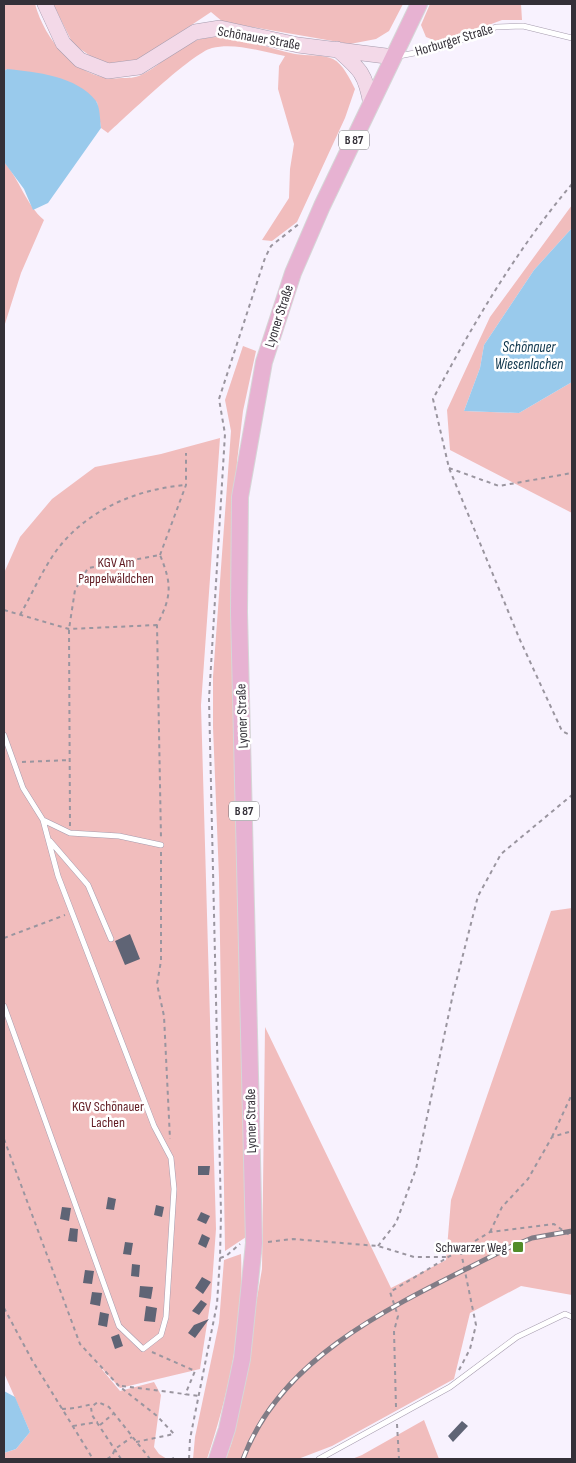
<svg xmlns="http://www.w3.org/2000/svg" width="576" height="1463" viewBox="0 0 576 1463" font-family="'Sofia Sans Condensed',sans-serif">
	<rect width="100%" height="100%" fill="#f8f2fe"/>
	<path fill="#f1bdbd" d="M4,4H35C45,41 80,83 122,78C128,78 135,78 141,75C162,65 183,41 206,38C236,33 267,49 295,54C306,56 323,54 333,59C343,64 350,79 355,89L345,118L297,222L272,241L262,240L289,198L290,169L294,144L278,89L279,66L285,56C263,52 235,42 212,48C192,53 127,116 108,133L101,128L97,102L7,69L4,71Z
		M53,4H403L389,31L376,39L350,44L223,22L211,12L139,60L102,64L73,44Z
		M430,4H521L522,20H502L441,43L426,37L421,25Z
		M4,162C20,180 26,205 44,220L21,273L4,327Z
		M572,205V228L534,270L484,345L480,368L464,411L519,413L572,382V513L450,450L447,410L490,317Z
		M243,346L256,351L243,411L237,462L233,549L246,1237L225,1251L219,877L213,727V677L231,431L225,400Z
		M220,438L201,705L216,1229L211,1298L200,1369L120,1388L95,1361L120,1391L154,1382L161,1395L154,1447L159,1454L167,1459H4V1453L16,1449L30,1432L4,1373V573L20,537L52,499L95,467L161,454Z
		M572,908V1295L521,1286L470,1313L454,1379L332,1446L298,1459H226L232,1442L262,1269L265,1027L391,1288L446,1260L451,1200L551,911Z
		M241,1254C244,1324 229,1393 207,1459H193L195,1437L219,1323L224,1260Z
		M424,1420L439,1459H352L362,1455Z"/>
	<path fill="#99caec" d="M7,69C36,72 77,76 96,101C100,107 100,120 101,128L48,203L33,210L24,189L4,162V71Z
		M572,228V382L519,413L464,411L480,368L484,345L534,270Z
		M4,1391L15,1397L30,1432L16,1449L4,1453Z"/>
	<path fill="#5f6475" d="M130,934L140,959L125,965L115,941Z
		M198,1166H210L209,1175H198Z
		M108,1197L116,1199L114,1210L106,1209Z
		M156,1205L164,1207L162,1217L154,1215Z
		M62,1207L71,1208L69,1221L60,1219Z
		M201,1212L210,1216L206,1224L197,1220Z
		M70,1228L78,1229L77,1242L68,1241Z
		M202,1234L210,1238L206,1248L198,1244Z
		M125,1242L133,1243L131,1255L123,1254Z
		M132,1264L140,1265L139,1277L131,1276Z
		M85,1270L94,1271L92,1284L83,1283Z
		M202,1277L211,1282L203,1294L195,1288Z
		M140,1286L153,1287L151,1299L139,1297Z
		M92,1292L102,1293L100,1306L90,1304Z
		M201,1300L207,1304L199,1315L192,1311Z
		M146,1306L157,1308L155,1322L144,1321Z
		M100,1312L109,1314L107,1327L98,1325Z
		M209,1319L195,1338L188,1333L194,1325Z
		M119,1334L123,1346L115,1349L111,1337Z
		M462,1421L468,1426L453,1442L448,1436Z"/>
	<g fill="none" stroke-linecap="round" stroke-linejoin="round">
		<defs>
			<path id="lane" d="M399,56L440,48L496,27L523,26L572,38
				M4,735L23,788L43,820L58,876L154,1126L171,1158L174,1189L166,1317L161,1335L143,1349L119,1326L4,1006
				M43,820L70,833L119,836L161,845
				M50,841L88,885L111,939
				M319,1459L450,1387L517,1337L565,1314L572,1317"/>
			<path id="secondary" d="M45,4L63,43L80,60L108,71L139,67L195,32L220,28L298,45L394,57
				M337,49C360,69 366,74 371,105"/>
			<path id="primary" d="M217,1459L227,1429L242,1359L254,1243L239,612L240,497L264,362L293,273L322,206L419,4"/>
		</defs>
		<use href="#lane" stroke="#a69cae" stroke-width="6"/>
		<use href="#secondary" stroke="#a69cae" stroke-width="16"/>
		<use href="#primary" stroke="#d6d6d7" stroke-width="18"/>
		<path stroke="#9a959f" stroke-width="2" stroke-dasharray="4 4" stroke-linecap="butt" d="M572,184C517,249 473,324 433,399L449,468L520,640L562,731L572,736
			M449,468L499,486L572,473
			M160,555L186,485V453
			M4,610L69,629L157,625
			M20,615C31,596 40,575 52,557C81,512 135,489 186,485
			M22,762L70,760
			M70,826L69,629L75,590L88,568L160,555C172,584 172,596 157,625L161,838
			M161,852V961L157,984L164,1016L170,1139
			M4,938L65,915
			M552,1137L572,1094
			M4,1139L80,1344L119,1386L157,1416L174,1434L136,1442
			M490,1232L502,1207L528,1179L552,1137L572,1131
			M268,1242L293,1239L378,1246L414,1257H449
			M378,1246L396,1223L416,1169L453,994L478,896L501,854L572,795
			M220,1258L226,1256L240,1244
			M4,1308L32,1360L93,1459
			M152,1352L195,1371L185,1395
			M459,1370L470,1349L476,1325L461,1252
			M122,1386L200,1396
			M396,1407L394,1331L398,1316L390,1292L490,1232L554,1224L572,1237
			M62,1409L75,1408L93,1404
			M397,1424L399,1459
			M100,1425L113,1414
			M73,1426L98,1422
			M4,1459H5
			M107,1459L112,1456L115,1449L132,1437
			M121,1459L92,1415L91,1407L98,1402L109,1407L150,1459
			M172,1459L174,1458
			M189,1459L190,1439L217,1304L220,1258L221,1214L209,699L225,434L219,399L265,258L271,246L300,223"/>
		<use href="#lane" stroke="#fff" stroke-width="5"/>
		<use href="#secondary" stroke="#f3d9e8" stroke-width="15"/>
		<use href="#primary" stroke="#e7b2d2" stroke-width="16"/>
		<defs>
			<path id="rail" d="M243,1459C284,1348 413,1297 510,1247L532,1238L572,1231"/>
		</defs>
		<use href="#rail" stroke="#817c86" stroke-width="5"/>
		<use href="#rail" stroke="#fff" stroke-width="3" stroke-dasharray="9" stroke-linecap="butt"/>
	</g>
	<rect fill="#528c29" stroke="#fff" stroke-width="2" x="512" y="1241" width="12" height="12" rx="2.5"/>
	<g text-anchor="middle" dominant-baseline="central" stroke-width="5" stroke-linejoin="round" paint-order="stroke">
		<g fill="#fff" stroke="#716e74" stroke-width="1">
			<rect x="339" y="130.5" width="30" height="19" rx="4"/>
			<rect x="229" y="801.5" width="30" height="19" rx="4"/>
		</g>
		<g font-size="12" font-weight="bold" fill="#343038">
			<text x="354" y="140">B 87</text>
			<text x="244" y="811">B 87</text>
		</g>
		<g font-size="14" fill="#343038" stroke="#fff">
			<text transform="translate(259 38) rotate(10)">Schönauer Straße</text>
			<text transform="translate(454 40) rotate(-17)">Horburger Straße</text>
			<text transform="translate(279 316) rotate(-72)">Lyoner Straße</text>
			<text transform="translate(242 716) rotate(-92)">Lyoner Straße</text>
			<text transform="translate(251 1121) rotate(-91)">Lyoner Straße</text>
		</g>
		<g font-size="14" fill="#601a21" stroke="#fff">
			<text x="116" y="562">KGV Am<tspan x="116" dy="16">Pappelwäldchen</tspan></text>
			<text x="108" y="1106">KGV Schönauer<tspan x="108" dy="16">Lachen</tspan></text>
		</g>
		<g font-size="14" fill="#343038" stroke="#fff" text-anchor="end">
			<text x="507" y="1247">Schwarzer Weg</text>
		</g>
		<g font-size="15" font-style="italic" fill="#0b334a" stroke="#fff">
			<text x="529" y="347">Schönauer<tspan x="529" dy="17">Wiesenlachen</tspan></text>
		</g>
	</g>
	<rect width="576" height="1463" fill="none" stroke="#343038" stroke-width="10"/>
</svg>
